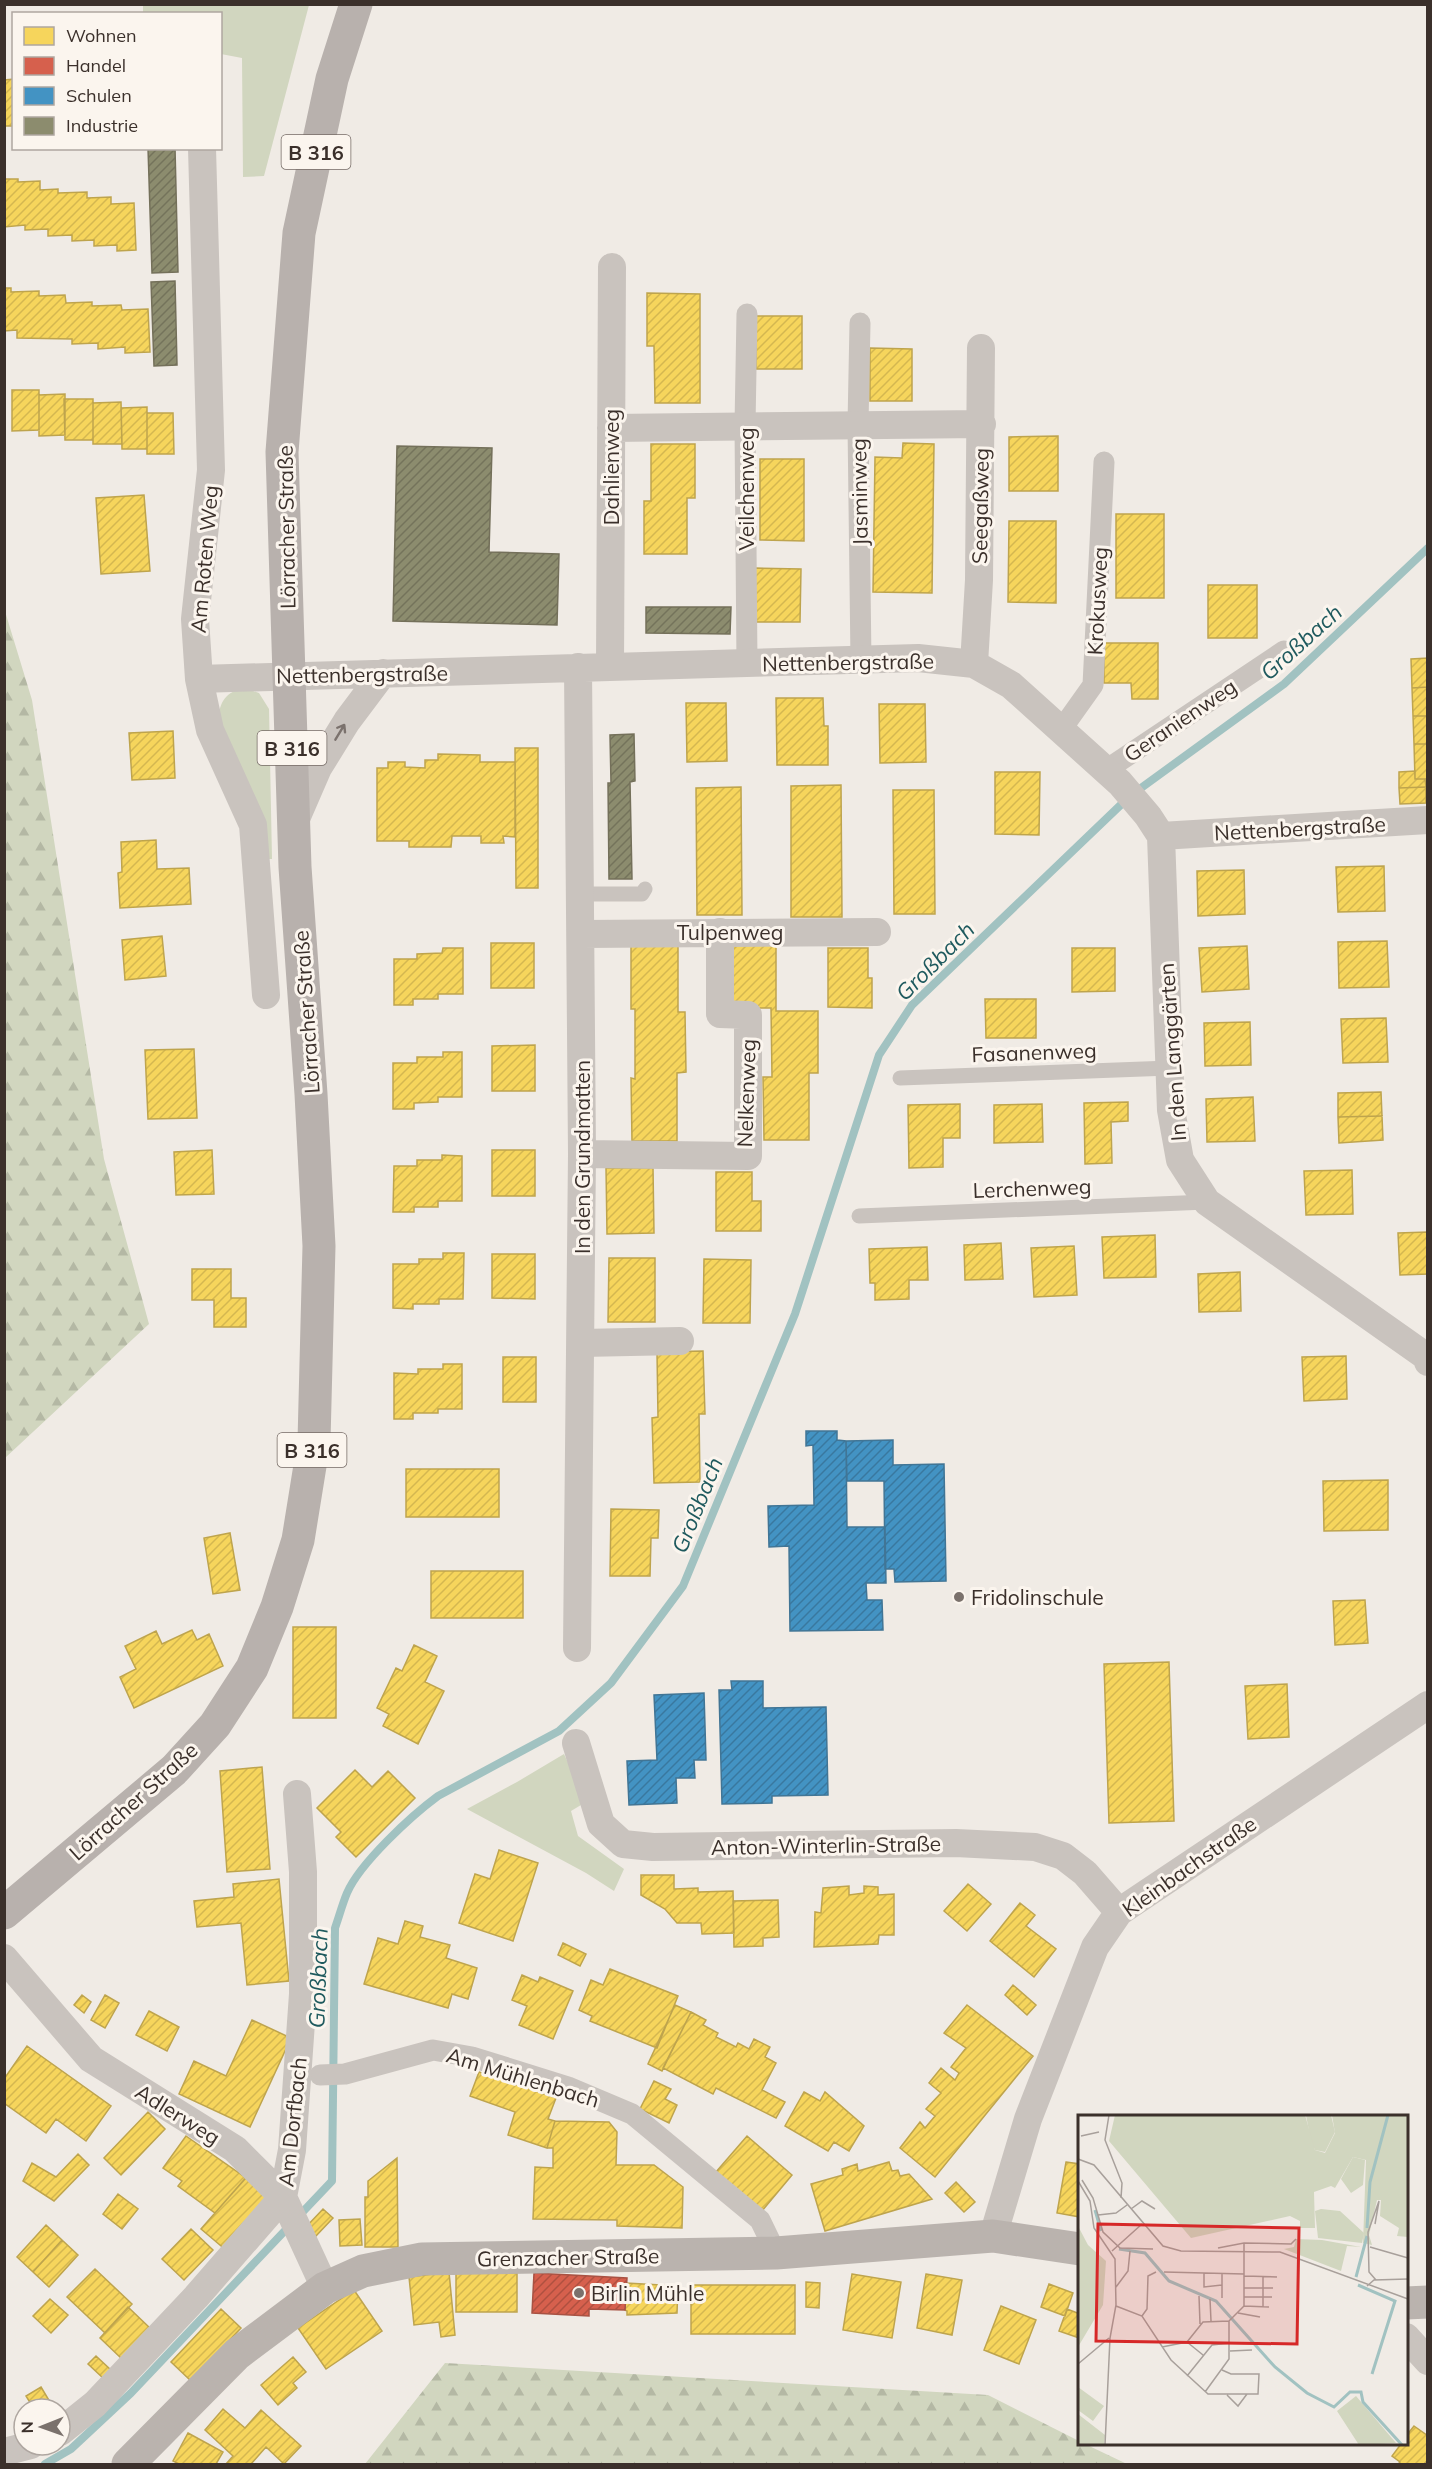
<svg xmlns="http://www.w3.org/2000/svg" width="1432" height="2469" viewBox="0 0 1432 2469" font-family="Mulish,sans-serif">
	<defs>
		<pattern id="forest-firs" width="22" height="20" patternUnits="userSpaceOnUse" patternTransform="scale(1.5)"><rect width="22" height="20" fill="#d1d6bf"/><path d="M5 1l3.5 6h-7zM16 11l3.5 6h-7z" fill="#b4b8a4"/></pattern>
		<pattern id="homes-hatch" width="6" height="6" patternUnits="userSpaceOnUse" patternTransform="scale(1.5)"><rect width="6" height="6" fill="#f6d55c"/><path d="M-1 1l2-2M0 6l6-6M5 7l2-2" fill="none" stroke="#d4b750"/></pattern>
		<pattern id="shops-hatch" width="6" height="6" patternUnits="userSpaceOnUse" patternTransform="scale(1.5)"><rect width="6" height="6" fill="#d6604d"/><path d="M-1 1l2-2M0 6l6-6M5 7l2-2" fill="none" stroke="#af5040"/></pattern>
		<pattern id="schools-hatch" width="6" height="6" patternUnits="userSpaceOnUse" patternTransform="scale(1.5)"><rect width="6" height="6" fill="#4393c3"/><path d="M-1 1l2-2M0 6l6-6M5 7l2-2" fill="none" stroke="#39789f"/></pattern>
		<pattern id="industry-hatch" width="6" height="6" patternUnits="userSpaceOnUse" patternTransform="scale(1.5)"><rect width="6" height="6" fill="#8c8c6e"/><path d="M-1 1l2-2M0 6l6-6M5 7l2-2" fill="none" stroke="#74735b"/></pattern>
	</defs>
	<rect width="100%" height="100%" fill="#f0ebe5"/>
	<path fill="#d1d6bf" d="M143,5H309L264,176L243,177L242,58L221,54L220,14L143,13Z
		M244,688L259,693L269,709L272,859H265L218,719C220,701 226,692 244,688Z
		M564,1754L586,1802L571,1811L578,1836L624,1869L614,1891L586,1873L467,1809L517,1782Z"/>
	<path fill="url(#forest-firs)" d="M4,608L32,700L104,1159L149,1324L5,1458Z
		M445,2363L988,2395L1079,2441L1080,2444H1085L1127,2464H365Z"/>
	<path fill="url(#homes-hatch)" stroke="#bea44d" stroke-width="1.5" d="M14,79V126H4V80Z
		M4,179H18V182L40,181V190L58,189V193L87,192V198L111,197V204L134,203L136,250L117,251V245L94,246V240L72,241V235L48,236V229L25,230V225L4,227Z
		M4,288H11V292L39,291V296L65,295L66,303L92,302V306L121,305L122,310L148,309L150,352L125,353V347L98,349V343L72,344V339L17,338V330L4,331Z
		M647,293L700,294V403H655L654,346H647Z
		M756,316H802V369H756Z
		M870,348L912,349V401H870Z
		M12,390H39V430L12,431Z
		M65,394V435L39,436V395Z
		M64,399H93V440H65Z
		M121,402L122,444H93V403Z
		M147,407V449H122L121,408Z
		M147,413H173L174,454H147Z
		M1058,436V491H1009V437Z
		M903,443L934,444L932,593L873,592L875,457L902,458Z
		M651,444H695V498H687V554H644V501H651Z
		M760,459H804V541L760,540Z
		M144,495L150,571L101,574L96,498Z
		M1116,514H1164V598H1116Z
		M1009,521H1056V603L1008,602Z
		M755,568L801,569L800,622H755Z
		M1208,585H1257V638H1208Z
		M1104,643H1158V699H1132L1131,683H1104Z
		M1428,658V687L1412,688L1411,659Z
		M1428,687V716H1413L1412,688Z
		M776,698H823L824,726H828V765H777Z
		M686,703H726L727,761L687,762Z
		M879,704H925L926,762L880,763Z
		M1413,716H1428V744H1414Z
		M173,731L175,778L132,780L129,733Z
		M1414,744H1428V779H1415Z
		M515,748H538V888H516Z
		M438,754L480,755V762H515V837L503,836L504,843H481V836H452L451,847H409V841H377V768H388V762H405V767L425,768V760H438Z
		M1415,771V779H1425L1426,787L1399,788V772Z
		M995,772H1040L1039,835L995,834Z
		M841,785L842,917H791V786Z
		M741,787L742,915H697L696,788Z
		M1426,787V803L1400,804L1399,788Z
		M893,790H934L935,914H894Z
		M156,840L157,869L189,868L191,904L120,908L118,873L122,872L121,842Z
		M1384,866L1385,911L1338,912L1336,867Z
		M1244,870L1245,914L1198,916L1197,871Z
		M162,936L166,976L125,980L122,940Z
		M1387,941L1389,987L1339,988L1338,942Z
		M491,943H534V988H491Z
		M729,944H776V1011H818V1073H809V1140H764L763,1077H772L771,1008H729Z
		M631,946H678V1012H685L686,1072L677,1073V1141H632L631,1078L635,1079V1009H631Z
		M1247,946L1249,989L1202,992L1199,948Z
		M443,948H463V994H438V999H413V1005H394V959H417V954L442,953Z
		M828,948H868V978H872V1008L828,1007Z
		M1072,948H1115V991L1072,992Z
		M985,999H1036V1038H986Z
		M1386,1018L1388,1062L1343,1063L1341,1019Z
		M1250,1022L1251,1065L1205,1066L1204,1023Z
		M535,1045V1091H492V1046Z
		M194,1049L197,1118L148,1119L145,1050Z
		M443,1052H462V1097H438V1102L414,1103V1109H393V1063H417V1057H443Z
		M1381,1092L1382,1116L1338,1117V1093Z
		M1253,1097L1255,1141L1207,1142L1206,1099Z
		M1128,1102V1121L1111,1122L1112,1163L1085,1164L1084,1103Z
		M960,1104V1138H943V1167L909,1168L908,1105Z
		M1042,1104L1043,1142L994,1143V1105Z
		M1382,1116L1383,1140L1339,1143L1338,1117Z
		M212,1150L214,1194L176,1195L174,1152Z
		M492,1150H535V1196H492Z
		M442,1155L462,1156V1201H438V1207H414V1212H393L394,1166H417V1160H442Z
		M606,1168H653L654,1233L607,1234Z
		M1352,1170L1353,1214L1306,1215L1304,1171Z
		M716,1172H752V1201H761V1231H716Z
		M1428,1232V1274L1400,1275L1398,1233Z
		M1155,1235L1156,1277L1104,1278L1102,1237Z
		M1001,1243L1003,1279L965,1280L964,1245Z
		M1074,1246L1077,1295L1034,1297L1031,1248Z
		M927,1247L928,1280H909V1299L875,1300V1283H870L869,1249Z
		M443,1253H464L463,1299H439V1304H413V1309L393,1308V1264H419V1259H443Z
		M492,1254H535V1299L492,1298Z
		M609,1258H655V1322H608Z
		M704,1259L751,1260L750,1323H703Z
		M192,1269H231V1298H246V1327H214V1300H192Z
		M1240,1272L1241,1311L1199,1312L1198,1274Z
		M703,1351L705,1414H699L700,1482L654,1483L652,1418L658,1417L657,1352Z
		M1346,1356L1347,1399L1304,1401L1302,1357Z
		M503,1357H536V1402H503Z
		M443,1364H462V1409H438V1413H413V1419H394V1373L418,1374V1369H443Z
		M406,1469H499V1517H406Z
		M1388,1480V1530L1324,1531L1323,1481Z
		M611,1509L659,1510L658,1538H651L650,1576H610Z
		M230,1533L240,1590L213,1594L204,1538Z
		M431,1571H523V1618H431Z
		M1365,1600L1368,1643L1335,1645L1333,1601Z
		M293,1627H336V1718H293Z
		M192,1630L197,1640L209,1634L223,1666L134,1708L120,1677L136,1669L125,1646L156,1631L162,1644Z
		M414,1645L437,1656L425,1682L444,1691L418,1744L383,1726L389,1714L377,1708L396,1668L402,1671Z
		M1169,1662L1174,1821L1109,1823L1104,1664Z
		M1287,1684L1289,1737L1248,1739L1245,1686Z
		M262,1767L270,1869L227,1872L220,1771Z
		M355,1770L372,1787L388,1771L415,1798L356,1857L336,1837L341,1832L317,1808Z
		M499,1850L538,1863L513,1941L459,1923L475,1874L490,1879Z
		M641,1875H674V1889L698,1888V1892L733,1891L734,1933L702,1934L701,1923H677L665,1909L641,1895Z
		M279,1879L289,1981L247,1985L241,1923L197,1927L194,1901L234,1897L233,1884Z
		M968,1884L991,1904L967,1931L944,1911Z
		M849,1886V1895L864,1893V1886L878,1887V1895L894,1894V1935H879L878,1944L814,1947L815,1912L821,1913L823,1888Z
		M778,1900L779,1937L763,1938V1946L734,1947L733,1901Z
		M1020,1903L1035,1915L1026,1926L1056,1949L1034,1977L990,1941Z
		M405,1921L423,1926L420,1937L450,1945L446,1958L477,1968L468,1999L452,1994L448,2008L364,1984L378,1938L398,1944Z
		M563,1943L586,1954L580,1966L558,1955Z
		M610,1969L678,1996L657,2048L590,2021L592,2016L579,2010L591,1980L603,1985Z
		M522,1975L538,1982L540,1977L573,1991L553,2039L519,2025L527,2006L512,2000Z
		M1013,1985L1036,2005L1027,2015L1005,1995Z
		M82,1995L91,2002L84,2013L74,2005Z
		M105,1995L119,2003L105,2028L91,2020Z
		M675,2005L691,2012L662,2071L648,2064Z
		M967,2005L1033,2056L935,2177L900,2148L920,2122L925,2128L935,2116L926,2109L941,2093L929,2083L941,2068L955,2080L959,2073L951,2067L966,2048L944,2033Z
		M149,2011L179,2027L167,2051L136,2035Z
		M691,2012L706,2020L703,2025L718,2033L716,2037L736,2047L738,2043L749,2049L754,2039L770,2047L765,2057L776,2063L762,2090L785,2102L776,2118L716,2088L713,2094L663,2068Z
		M252,2020L291,2038L250,2127L179,2094L194,2061L226,2076Z
		M27,2046L111,2106L86,2141L56,2119L46,2133L4,2103V2079Z
		M479,2072L556,2098L548,2119L555,2121L547,2148L508,2135L515,2112L470,2096Z
		M654,2081L671,2089L665,2099L677,2105L669,2123L640,2109Z
		M804,2092L820,2101L825,2092L864,2126L849,2151L834,2142L828,2151L785,2126Z
		M148,2112L165,2129L121,2175L104,2158Z
		M555,2121L609,2122L617,2132L616,2165H654L683,2187L682,2228L617,2226V2220L533,2219L535,2167L553,2168V2148H547Z
		M186,2136L246,2178L215,2213L178,2186L182,2181L163,2168Z
		M747,2136L792,2175L762,2211L716,2172Z
		M78,2154L89,2165L54,2201L23,2181L32,2163L56,2177Z
		M397,2158L398,2247H365V2197H368V2181Z
		M889,2162L892,2171L898,2170L900,2176L909,2174L932,2199L825,2231L811,2184L843,2175L842,2169L857,2164L858,2171Z
		M1066,2162L1080,2164V2217L1057,2213Z
		M249,2174L274,2197L227,2251L201,2229Z
		M956,2182L975,2202L964,2212L945,2193Z
		M118,2194L138,2209L122,2229L103,2214Z
		M323,2209L333,2218L316,2236L306,2227Z
		M360,2219L362,2245L340,2246L339,2220Z
		M46,2225L62,2240L33,2272L17,2257Z
		M191,2229L213,2250L184,2280L162,2259Z
		M62,2240L78,2255L49,2287L33,2272Z
		M95,2269L132,2304L105,2333L67,2297Z
		M449,2272L455,2335L441,2337L439,2322L414,2325L409,2277Z
		M456,2273H517V2312H456Z
		M852,2274L901,2282L892,2338L843,2330Z
		M926,2274L962,2280L952,2335L917,2328Z
		M806,2282L820,2283L819,2308L806,2307Z
		M626,2283L678,2286L677,2313L627,2315V2311L625,2310Z
		M1049,2284L1073,2293L1065,2316L1041,2307Z
		M691,2285H795V2334H691Z
		M354,2290L382,2331L326,2369L298,2328Z
		M50,2299L68,2315L51,2333L33,2316Z
		M1001,2306L1036,2320L1019,2364L984,2350Z
		M128,2307L152,2330L123,2360L100,2338Z
		M221,2309L241,2328L191,2381L171,2362Z
		M1067,2309L1080,2314L1079,2338L1059,2331Z
		M96,2356L111,2370L103,2378L88,2364Z
		M293,2357L306,2372L293,2383L297,2388L278,2405L261,2385Z
		M41,2387L50,2402L39,2409H34L26,2396Z
		M223,2409L245,2428L261,2410L301,2446L284,2464L266,2447L251,2464H226L233,2456L205,2430Z
		M1414,2426L1428,2436V2460L1424,2464H1398L1400,2462L1392,2456L1401,2444H1406V2436Z
		M188,2433L223,2452L216,2464H179L173,2461Z"/>
	<path fill="url(#shops-hatch)" stroke="#a85243" stroke-width="1.5" d="M534,2273L627,2278L625,2310L589,2309V2316L532,2313Z"/>
	<path fill="url(#schools-hatch)" stroke="#417595" stroke-width="1.5" d="M806,1431H837V1440L846,1441L847,1527H885L886,1583H866L867,1600H882L883,1630L790,1631L789,1546L769,1547L768,1506L814,1505L813,1445L806,1446Z
		M893,1440V1465L944,1464L946,1581L895,1582L894,1569H885L884,1481H847L846,1441Z
		M731,1681H763V1708L826,1707L828,1795L772,1796V1803L722,1804L719,1690H732Z
		M704,1693L706,1760H694L695,1778H676L677,1803L629,1805L627,1761L657,1760L654,1695Z"/>
	<path fill="url(#industry-hatch)" stroke="#74705a" stroke-width="1.5" d="M148,148H175L178,272L152,273Z
		M175,281L177,365L154,366L151,282Z
		M397,446L492,448L489,552L559,554L557,625L393,621Z
		M646,607H731L730,634L646,633Z
		M634,734L635,781L630,782L632,879H609L608,783H611L610,735Z"/>
	<g fill="none" stroke-linecap="round" stroke-linejoin="round">
		<path stroke="#a1c2c1" stroke-width="8" d="M45,2464L71,2449L131,2393L332,2181L335,1928C339,1917 342,1905 347,1893C360,1863 411,1816 438,1796L559,1731L611,1683L683,1586L795,1314L879,1055L912,1005L1130,796L1284,684L1428,548"/>
		<path stroke="#c9c3be" stroke-width="15" d="M582,894H642L645,889
			M900,1078L1170,1068
			M859,1216L1207,1202"/>
		<path stroke="#c9c3be" stroke-width="21" d="M747,314L745,425L747,664
			M860,323L858,424L861,661
			M1061,730L1093,685L1104,462
			M1106,770L1284,651
			M320,2075L345,2074L433,2050L472,2057L568,2087L632,2114L760,2220L776,2253"/>
		<path stroke="#c9c3be" stroke-width="28" d="M202,148L211,470L195,619L199,679L210,730L253,825L266,995
			M611,428L982,424
			M974,664L979,580L981,348
			M610,666L612,267
			M199,679L918,658L974,664L1011,685L1120,783L1148,816L1161,836
			M295,821L318,768L347,721L383,673
			M1161,836L1171,1110L1180,1160L1207,1202L1427,1357L1428,1362
			M1161,836L1428,820
			M582,934L877,932
			M582,1154L748,1156V1015L720,1014V932
			M581,1343L680,1341
			M577,1648L582,1154L578,667
			M576,1743L601,1824L623,1844L653,1847L956,1843L1035,1847L1063,1856L1085,1873L1119,1912
			M4,1958L91,2059L235,2149L283,2197L325,2288
			M993,2236L1028,2119L1095,1947L1119,1912L1428,1705
			M1406,2337L1428,2361
			M60,2432L95,2404L196,2297L283,2197L292,2150L303,1994V1872L297,1794
			M4,2452L31,2445"/>
		<path stroke="#bab3ae" stroke-width="33" d="M1406,2303L1428,2302
			M128,2464L237,2354L325,2288L363,2271L422,2259L776,2253L993,2236L1080,2249"/>
		<path stroke="#b8b1ad" stroke-width="33" d="M4,1913L174,1770L215,1725L252,1668L277,1607L298,1540L314,1441L319,1246L311,1094L295,867L282,452L299,233L332,79L356,4"/>
	</g>
	<defs><path id="oneway-shaft" d="M-6 0H5M1.5-3L5.5 0L1.5 3" fill="none" stroke-width="1.6" stroke-linecap="round" stroke-linejoin="round" transform="scale(1.5)"/></defs>
	<use stroke="#7b726d" href="#oneway-shaft" transform="translate(340 732) rotate(-59)"/>
	<g fill="#7a716c" stroke="#fbf5ee" stroke-width="2">
		<circle cx="959" cy="1597" r="6"/>
		<circle cx="579" cy="2293" r="6"/>
	</g>
	<g text-anchor="middle" dominant-baseline="central" stroke-width="6" stroke-linejoin="round" paint-order="stroke">
		<g fill="#fbf5ee" stroke="#756b66" stroke-width="1.5">
			<rect x="281.5" y="135" width="69" height="34" rx="4.5"/>
			<rect x="257.5" y="731" width="69" height="34" rx="4.5"/>
			<rect x="277.5" y="1433" width="69" height="34" rx="4.5"/>
		</g>
		<g font-size="20" font-weight="bold" fill="#3b302b">
			<text x="316" y="152">B 316</text>
			<text x="292" y="748">B 316</text>
			<text x="312" y="1450">B 316</text>
		</g>
		<g font-size="21" fill="#3b302b" stroke="#fbf5ee">
			<text transform="translate(611 467) rotate(-90)">Dahlienweg</text>
			<text transform="translate(746 489) rotate(-90)">Veilchenweg</text>
			<text transform="translate(859 492) rotate(-91)">Jasminweg</text>
			<text transform="translate(980 506) rotate(-89)">Seegaßweg</text>
			<text transform="translate(286 527) rotate(-91)">Lörracher Straße</text>
			<text transform="translate(204 559) rotate(-85)">Am Roten Weg</text>
			<text transform="translate(1097 601) rotate(-87)">Krokusweg</text>
			<text transform="translate(848 662) rotate(-1)">Nettenbergstraße</text>
			<text transform="translate(362 674) rotate(-1)">Nettenbergstraße</text>
			<text transform="translate(1180 720) rotate(-34)">Geranienweg</text>
			<text transform="translate(1300 828) rotate(-3)">Nettenbergstraße</text>
			<text x="730" y="932">Tulpenweg</text>
			<text transform="translate(306 1012) rotate(-94)">Lörracher Straße</text>
			<text transform="translate(1034 1052) rotate(-2)">Fasanenweg</text>
			<text transform="translate(1172 1052) rotate(-94)">In den Langgärten</text>
			<text transform="translate(746 1093) rotate(-88)">Nelkenweg</text>
			<text transform="translate(582 1157) rotate(-90)">In den Grundmatten</text>
			<text transform="translate(1032 1188) rotate(-2)">Lerchenweg</text>
			<text transform="translate(133 1801) rotate(-42)">Lörracher Straße</text>
			<text transform="translate(826 1845) rotate(-1)">Anton-Winterlin-Straße</text>
			<text transform="translate(1189 1866) rotate(-35)">Kleinbachstraße</text>
			<text transform="translate(523 2077) rotate(17)">Am Mühlenbach</text>
			<text transform="translate(178 2114) rotate(32)">Adlerweg</text>
			<text transform="translate(292 2122) rotate(-84)">Am Dorfbach</text>
			<text transform="translate(568 2257) rotate(-1)">Grenzacher Straße</text>
		</g>
		<g font-size="21" fill="#3b302b" stroke="#fbf5ee" text-anchor="start">
			<text x="971" y="1597">Fridolinschule</text>
			<text x="591" y="2293">Birlin Mühle</text>
		</g>
		<g font-size="22" font-style="italic" fill="#1f5a5e" stroke="#fbf5ee">
			<text transform="translate(1301 642) rotate(-42)">Großbach</text>
			<text transform="translate(935 961) rotate(-45)">Großbach</text>
			<text transform="translate(697 1505) rotate(-68)">Großbach</text>
			<text transform="translate(318 1978) rotate(-88)">Großbach</text>
		</g>
	</g>
	<g transform="translate(1078 2115)">
		<rect width="330" height="330" fill="#f0ebe5"/>
		<path d="M228,0H253L257,17L247,37L237,35L233,27ZM275,42L287,45L285,70L273,78L263,64ZM218,124L244,125L283,132L269,131L263,156L206,134L216,132ZM0,272L26,291L15,306L0,295ZM0,299L27,320L26,330H0Z" fill="#d1d6bf"/>
		<path d="M37,0H227L237,35L247,38L257,18L254,0H330V122L319,121L321,113L302,101L303,85H299L291,120L294,130L285,128L288,45L275,42L257,73L253,71L236,77L237,113H222V106L212,101L113,123L31,26ZM0,111L10,130L28,146L25,190L0,232Z" fill="#d1d6bf"/>
		<path d="M243,94L262,96L286,118L284,128L240,123L237,96ZM278,281L318,328L281,330L259,296Z" fill="#d1d6bf"/>
		<path fill="none" stroke="#a1c2c1" stroke-width="3" d="M17,95L23,116M289,113L292,67L310,0M41,134L67,138L91,166L138,186L197,252L229,278L256,292L272,277H283L285,287L324,330M278,162L289,121M280,170L317,186L294,259"/>
		<path fill="none" stroke="#a8a09b" stroke-width="1.5" d="M31,0L27,25L44,68L43,83M0,12V33M3,21L21,17M0,44L16,50L85,131L103,136L202,137L330,184M4,65L15,83L25,117L42,133L75,134M0,66L12,86L16,113L37,144L38,190L32,223L27,330M53,94L64,86L77,94M20,100L38,98L49,90M297,109L301,86M292,132L330,143M140,133L166,128L213,129L218,124M34,136L64,109M86,157L166,159M126,158V172L144,170M166,161L199,162M298,165L291,157L290,117L301,86M289,171L296,165L330,164M38,172L50,156L52,136M166,173H195M121,181L122,209M166,182H194M144,183V159M132,184L133,206M38,191L64,201L93,245L130,279H180L181,259H153L144,255M166,191L191,192M185,192V162M160,198L182,202M64,201L69,194L70,161L78,157M151,206L166,191V128M109,227L125,240M84,232L109,227L125,207L151,206M152,236L174,235M0,249L31,223M109,261L134,230L152,228M127,277L151,244V206M149,280L160,291L169,279"/>
		<path fill="#d62828" fill-opacity="0.15" stroke="#d62828" stroke-width="3" d="M20,109L221,113L219,229L18,226Z"/>
		<rect width="330" height="330" fill="none" stroke="#3b302b" stroke-width="3"/>
	</g>
	<rect width="1432" height="2469" fill="none" stroke="#3b302b" stroke-width="12"/>
	<rect x="12" y="12" width="210" height="138" fill="#fbf5ee" stroke="#aea6a0" stroke-width="1.5"/>
	<rect x="24" y="27" width="30" height="18" fill="#f6d55c" stroke="#aea6a0" stroke-width="1.5"/>
	<text x="66" y="42" font-size="18" fill="#3b302b">Wohnen</text>
	<rect x="24" y="57" width="30" height="18" fill="#d6604d" stroke="#aea6a0" stroke-width="1.5"/>
	<text x="66" y="72" font-size="18" fill="#3b302b">Handel</text>
	<rect x="24" y="87" width="30" height="18" fill="#4393c3" stroke="#aea6a0" stroke-width="1.5"/>
	<text x="66" y="102" font-size="18" fill="#3b302b">Schulen</text>
	<rect x="24" y="117" width="30" height="18" fill="#8c8c6e" stroke="#aea6a0" stroke-width="1.5"/>
	<text x="66" y="132" font-size="18" fill="#3b302b">Industrie</text>
	<g transform="translate(42 2427) rotate(269)"><circle r="28" fill="#fbf5ee" stroke="#aea6a0" stroke-width="1.5"/>
	<path d="M0-4.5L10 22L0 15L-10 22Z" fill="#7a716c"/>
	<text y="-9" font-size="16" font-weight="bold" text-anchor="middle" fill="#3b302b">N</text>
	</g>
</svg>
